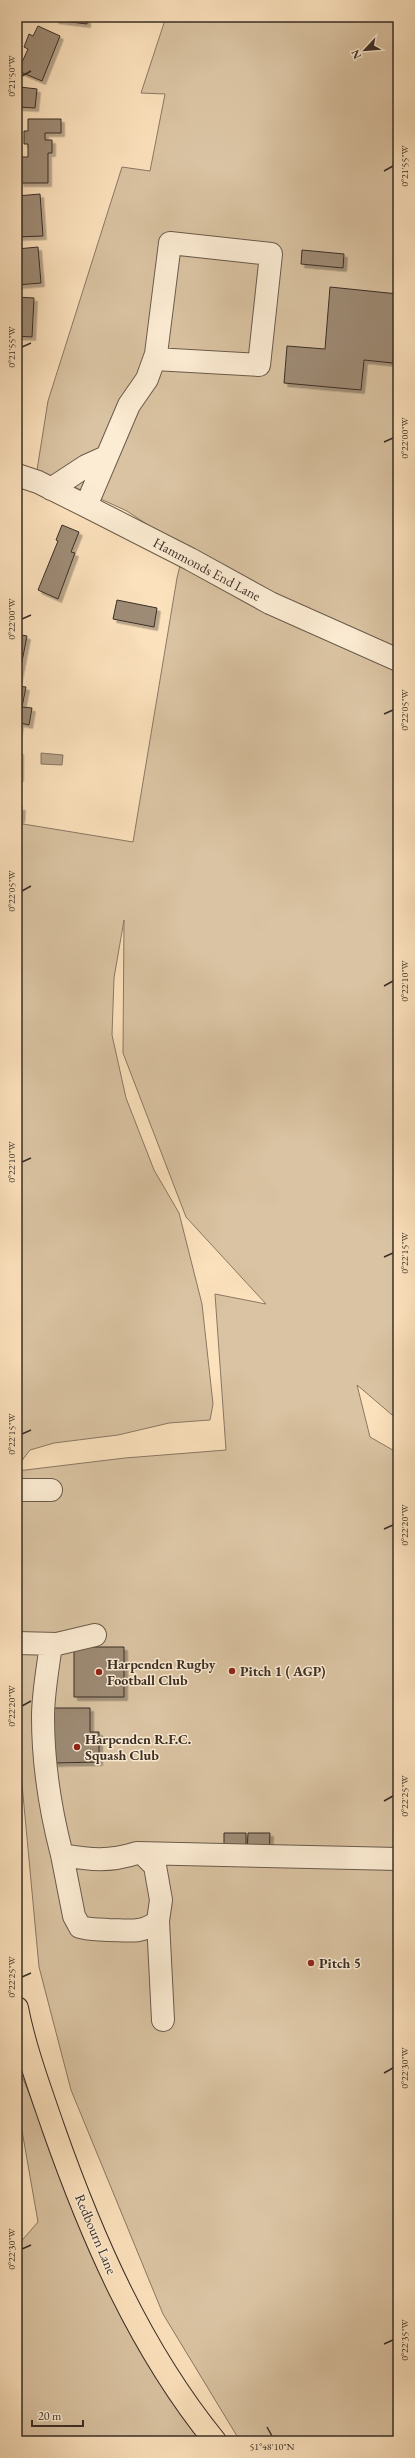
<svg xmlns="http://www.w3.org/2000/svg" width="415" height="2458" viewBox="0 0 415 2458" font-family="'EB Garamond',serif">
	<defs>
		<filter id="shadow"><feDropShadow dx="3.5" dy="3.5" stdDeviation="0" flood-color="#0004"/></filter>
	</defs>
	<rect width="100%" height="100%" fill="#fbe1bc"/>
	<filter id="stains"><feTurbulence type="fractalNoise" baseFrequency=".005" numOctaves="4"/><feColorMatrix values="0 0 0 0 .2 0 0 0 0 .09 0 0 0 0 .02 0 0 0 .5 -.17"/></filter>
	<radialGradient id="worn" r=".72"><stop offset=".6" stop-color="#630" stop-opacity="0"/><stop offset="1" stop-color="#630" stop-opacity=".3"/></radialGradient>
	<path fill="#dac3a2" stroke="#8a7864" d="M166,17H398V1420L357,1385L370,1437L398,1453V2441H240L163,2314L71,2090L39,1967L18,1741L17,1471L125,1458L226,1450L215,1294L266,1304L186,1217L123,1053L124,920L114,978L112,1035L126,1098L154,1170L179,1213L202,1304L213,1404L210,1420L169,1423L118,1435L54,1443L30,1450L20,1463L17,1462V823L133,842L177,578L184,549L127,511L37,470L48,401L122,167L150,171L165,94L141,93Z
		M17,2064L99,2262L139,2350L202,2441H17V2246L38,2222L17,2102Z"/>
	<path fill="#b9a489" stroke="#867561" d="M41,753L63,755L62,765L41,764Z"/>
	<path fill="#9e8b74" stroke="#3a2e26" filter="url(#shadow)" d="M55,17H87V24L55,20Z
		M38,26L60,36L42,81L18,71L28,49L24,47L29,34L33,36Z
		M20,87L37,89L35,108L19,107Z
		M28,119H61V133H45V140H52V153H48V183H20V157H28V144H24V131H28Z
		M40,194L43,236L17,237V196Z
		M38,247L41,283L17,285V249Z
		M302,250L344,254L343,268L301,264Z
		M330,287L398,294L393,363L364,360L361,390L284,383L287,346L325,349Z
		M17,297L34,298L32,337L17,336Z
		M62,525L79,532L71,552L75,553L58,599L38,590L58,541L56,540Z
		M117,600L157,608L154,627L113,619Z
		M17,634L27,636L18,682H17Z
		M17,686L26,687L22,707L32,708L29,725L20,723L18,736Z
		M17,751H20V778H17Z
		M17,807H22L21,819H17Z
		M74,1647H124V1697H74Z
		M54,1708H90V1732H99V1762L54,1763Z
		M224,1833H246V1854H224Z
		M248,1833H270L269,1854H247Z"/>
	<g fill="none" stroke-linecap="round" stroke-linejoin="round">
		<defs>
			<path id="minor" d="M17,475L38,482L86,506L190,559L270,603L398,660
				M51,489L86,466L106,457
				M86,506L129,405L147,379L156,354L170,243L271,254L259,365L155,359
				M17,1490H51
				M17,1643L57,1644L95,1635
				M51,1644C48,1668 43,1693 43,1717C43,1764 50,1809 62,1855C91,1860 109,1862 137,1853L398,1859
				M62,1855L74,1916L80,1927C91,1930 98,1929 108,1930C127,1930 143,1934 158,1921L161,1900L155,1866L143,1854
				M158,1921L163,2020"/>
			<path id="major" d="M17,2008C25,2049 40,2089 53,2127C92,2238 140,2349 215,2441"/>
		</defs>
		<use href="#minor" stroke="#6a5b4c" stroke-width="24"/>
		<use href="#major" stroke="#3a2e26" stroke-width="24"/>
		<use href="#minor" stroke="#fcecd3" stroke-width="22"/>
		<use href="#major" stroke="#fbe1bc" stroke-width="22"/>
	</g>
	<path fill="none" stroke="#3a2e26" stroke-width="1.5" d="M22,76L31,71M384,171L393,166M22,347L31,343M384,442L393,438M22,619L31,615M384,714L393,710M22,891L31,886M384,986L393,981M22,1162L31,1158M384,1257L393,1253M22,1434L31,1430M384,1529L393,1525M22,1706L31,1701M384,1801L393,1796M22,1977L31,1973M384,2073L393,2068M22,2249L31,2245M384,2344L393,2340M267,2427L272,2436"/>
	<g fill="#8f2418" stroke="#fcecd3" stroke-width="1.5">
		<circle cx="232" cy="1671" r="4"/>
		<circle cx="99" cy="1672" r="4"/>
		<circle cx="77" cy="1747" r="4"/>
		<circle cx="311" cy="1963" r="4"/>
	</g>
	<g text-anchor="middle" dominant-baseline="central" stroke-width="3" stroke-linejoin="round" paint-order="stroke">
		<g font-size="14" fill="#3a2e26" stroke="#fcecd3">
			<text transform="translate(207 569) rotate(28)">Hammonds End Lane</text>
			<text transform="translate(96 2234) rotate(67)">Redbourn Lane</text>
		</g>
		<g font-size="14" font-weight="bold" fill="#3a2e26" stroke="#fcecd3" text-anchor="start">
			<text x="107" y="1664">Harpenden Rugby<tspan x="107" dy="16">Football Club</tspan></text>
			<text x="240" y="1671">Pitch 1 ( AGP)</text>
			<text x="85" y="1739">Harpenden R.F.C.<tspan x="85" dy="16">Squash Club</tspan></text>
			<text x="319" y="1963">Pitch 5</text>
		</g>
	</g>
	<rect width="415" height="2458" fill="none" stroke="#fbe1bc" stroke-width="44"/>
	<g transform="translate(365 50) rotate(244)" stroke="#fcecd3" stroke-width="3" paint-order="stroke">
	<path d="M0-3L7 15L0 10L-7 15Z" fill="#3a2e26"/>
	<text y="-6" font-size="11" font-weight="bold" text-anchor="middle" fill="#3a2e26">N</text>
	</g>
	<path d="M32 2420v6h51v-6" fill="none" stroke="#3a2e26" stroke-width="2"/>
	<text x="38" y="2420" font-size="12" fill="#3a2e26" stroke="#fcecd3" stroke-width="3" paint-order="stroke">20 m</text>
	<rect x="22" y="22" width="371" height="2414" fill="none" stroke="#3a2e26" stroke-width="1.5"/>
	<g font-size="10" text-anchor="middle" fill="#3a2e26">
		<text transform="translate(11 76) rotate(-90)" y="4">0°21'50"W</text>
		<text transform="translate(404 166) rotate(-90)" y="4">0°21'55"W</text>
		<text transform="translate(11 347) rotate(-90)" y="4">0°21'55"W</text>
		<text transform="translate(404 438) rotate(-90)" y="4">0°22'00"W</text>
		<text transform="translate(11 619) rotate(-90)" y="4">0°22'00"W</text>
		<text transform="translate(404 710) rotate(-90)" y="4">0°22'05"W</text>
		<text transform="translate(11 891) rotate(-90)" y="4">0°22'05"W</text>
		<text transform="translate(404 981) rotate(-90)" y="4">0°22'10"W</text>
		<text transform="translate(11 1162) rotate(-90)" y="4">0°22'10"W</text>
		<text transform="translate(404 1253) rotate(-90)" y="4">0°22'15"W</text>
		<text transform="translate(11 1434) rotate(-90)" y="4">0°22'15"W</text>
		<text transform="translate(404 1525) rotate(-90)" y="4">0°22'20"W</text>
		<text transform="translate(11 1706) rotate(-90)" y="4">0°22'20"W</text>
		<text transform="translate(404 1796) rotate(-90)" y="4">0°22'25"W</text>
		<text transform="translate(11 1977) rotate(-90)" y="4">0°22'25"W</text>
		<text transform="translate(404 2068) rotate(-90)" y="4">0°22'30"W</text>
		<text transform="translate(11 2249) rotate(-90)" y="4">0°22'30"W</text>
		<text transform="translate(404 2340) rotate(-90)" y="4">0°22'35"W</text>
		<text x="272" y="2450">51°48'10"N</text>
	</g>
	<rect width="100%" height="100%" filter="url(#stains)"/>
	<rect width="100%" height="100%" fill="url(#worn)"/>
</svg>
